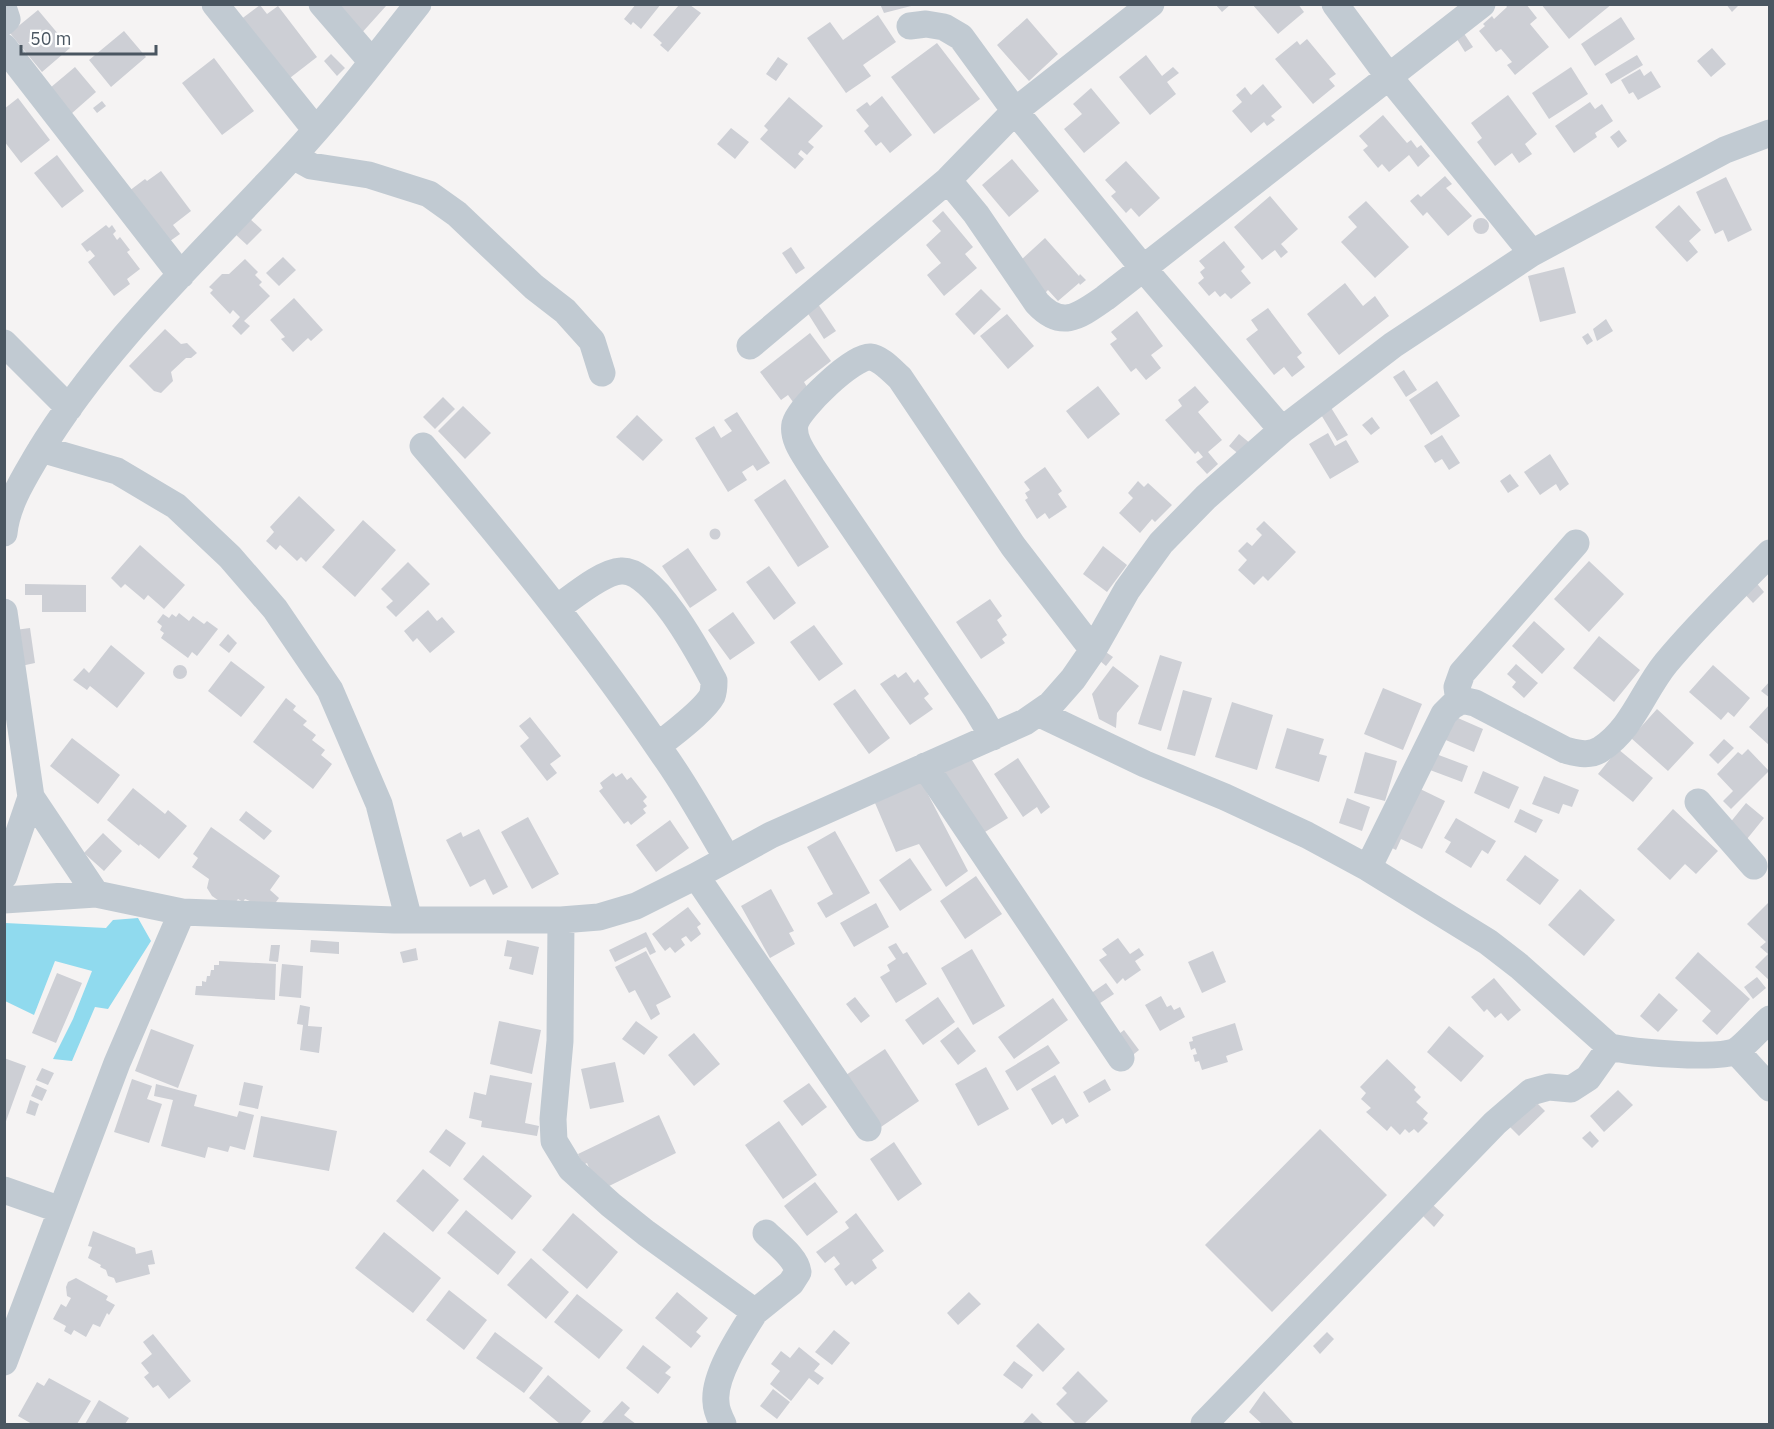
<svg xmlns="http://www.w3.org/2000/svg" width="1774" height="1429" viewBox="0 0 1774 1429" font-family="'IBM Plex Sans',sans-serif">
	<rect width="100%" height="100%" fill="#f5f3f3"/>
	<path fill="#90daee" d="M138,918L151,941L108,1009L95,1007L72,1061L53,1059L73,1019L92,971L55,961L34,1015L5,1001V923L106,928L113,920Z"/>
	<path fill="#cdcfd5" d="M331,4H385L386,6L359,36Z
		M636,4H661L641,29L633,22L631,25L624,19Z
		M880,4H914L915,5L884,13Z
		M1252,4H1298L1304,12L1278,34Z
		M1505,4H1526L1537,18L1530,24L1549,47L1515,75L1507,65L1512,62L1501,49L1496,52L1479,31L1485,26L1483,24L1492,16L1494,19L1507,7Z
		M1541,4H1612L1569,39Z
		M1726,4H1740L1732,12Z
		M260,5L267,14L278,6L317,57L286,81L240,20Z
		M679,5H690L701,13L668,52L660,45L662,43L653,35Z
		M1216,5H1230L1222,12Z
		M38,10L70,48L42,72L10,33Z
		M878,15L896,42L863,65L871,76L846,93L807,38L830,22L843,40Z
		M1621,17L1635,39L1595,66L1581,44Z
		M1027,18L1058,54L1029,81L997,45Z
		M124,31L146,57L111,87L89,60Z
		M1463,32L1473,47L1465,52L1455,36Z
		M1307,39L1336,74L1329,79L1335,86L1313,104L1275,59L1297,41L1300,45Z
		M937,43L980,99L934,134L891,77Z
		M1712,48L1726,64L1711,77L1697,61Z
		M331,54L345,68L337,76L324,61Z
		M1146,55L1162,76L1173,67L1179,73L1167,82L1176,94L1150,115L1119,77Z
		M1637,55L1643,65L1611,84L1605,74Z
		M778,57L788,64L776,81L766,74Z
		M214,58L254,111L222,135L182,83Z
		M75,67L96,92L71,114L50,88Z
		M1571,67L1588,94L1549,119L1532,93Z
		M1640,69L1644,76L1651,71L1661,87L1638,100L1633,92L1629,94L1621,80Z
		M1263,84L1282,107L1271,116L1275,120L1267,126L1264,122L1251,133L1232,111L1242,102L1236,95L1245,87L1251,95Z
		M1091,88L1120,123L1084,153L1064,129L1082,114L1073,104Z
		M1508,95L1537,134L1525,144L1532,154L1519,163L1512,153L1495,166L1477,142L1482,138L1471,123Z
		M882,96L912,135L890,153L881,142L876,146L864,131L869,126L856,110L867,102L870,106Z
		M789,97L823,126L808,142L814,147L807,155L801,150L798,154L804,159L795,169L760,139L768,130L764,126Z
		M18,98L50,140L21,163L4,141V109Z
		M102,101L106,106L97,113L93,108Z
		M1590,102L1595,109L1602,104L1613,121L1595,133L1597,137L1574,153L1555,126Z
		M1383,115L1407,143L1411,140L1417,148L1421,145L1430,156L1418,167L1409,155L1389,172L1382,164L1378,168L1363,150L1368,146L1359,136Z
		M731,128L749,142L735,159L717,144Z
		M1619,130L1627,141L1618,148L1610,137Z
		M57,155L84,191L62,208L34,173Z
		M1012,159L1039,191L1009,217L982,185Z
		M1126,161L1160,198L1139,217L1131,208L1126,213L1111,196L1116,192L1105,180Z
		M161,171L191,211L173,225L180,234L163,246L129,191L145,179L147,181Z
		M1445,176L1452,184L1446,188L1472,216L1448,236L1427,212L1423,216L1410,201L1418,194L1421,197Z
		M1726,177L1752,230L1728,242L1723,230L1715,234L1696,192Z
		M1270,196L1298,229L1281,244L1288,252L1281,258L1275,250L1262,260L1234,227Z
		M1366,201L1409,247L1375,278L1341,242L1357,227L1348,217Z
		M1679,205L1701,230L1689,241L1698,252L1687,262L1655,227Z
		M943,211L973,247L965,254L977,268L944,296L927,275L941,263L926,245L941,231L932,221Z
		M1473 226a8 8 0 1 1 16 0a8 8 0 1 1-16 0Z
		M249,218L262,230L247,245L234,233Z
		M106,225L109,228L112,225L116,231L113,234L117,240L120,237L130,250L127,252L140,269L127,279L130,284L114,296L88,262L95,256L90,250L87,252L81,244Z
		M1045,238L1079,276L1080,274L1086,280L1080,285L1079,283L1058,301L1048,290L1045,293L1021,260Z
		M1224,241L1245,267L1241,271L1251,283L1231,299L1225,293L1220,297L1215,291L1209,296L1198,283L1204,278L1200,272L1205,268L1199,261Z
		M791,247L805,268L796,274L782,253Z
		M283,257L296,270L279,286L266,273Z
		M245,259L258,272L255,275L262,282L259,285L270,296L244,321L250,326L241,335L232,326L240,317L233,310L230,314L210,293L213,290L209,287L222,274H229Z
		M1564,267L1576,313L1540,322L1528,276Z
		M1345,283L1363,306L1375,296L1389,316L1339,355L1307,314Z
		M981,289L1001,309L974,335L955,314Z
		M294,298L323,330L311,341L308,338L293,352L281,339L285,337L270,320Z
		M818,304L836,331L824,339L807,312Z
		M1268,308L1302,353L1297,357L1305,367L1292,377L1284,367L1274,375L1246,339L1258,330L1251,320Z
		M1137,311L1163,346L1151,355L1161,368L1146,380L1136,368L1131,372L1110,344L1117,339L1111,332Z
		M1007,314L1034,346L1008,369L980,336Z
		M1606,319L1613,331L1597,341L1593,329Z
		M165,329L181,344L187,343L197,353L191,358H186L171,372L173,381L161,393L154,391L129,366Z
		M810,333L831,361L804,382L809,390L793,402L788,395L781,400L760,372Z
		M1588,333L1593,341L1587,345L1582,337Z
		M1404,370L1417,390L1406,397L1393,377Z
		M1437,381L1460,416L1431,435L1409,400Z
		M1098,386L1120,414L1088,439L1066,411Z
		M1195,386L1209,402L1198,412L1222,440L1208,452L1218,464L1207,474L1196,462L1203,457L1198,451L1195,454L1165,420L1182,406L1178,400Z
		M443,397L455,409L435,429L423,417Z
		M463,406L491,433L465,459L438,431Z
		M1330,406L1348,435L1337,441L1320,413Z
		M737,412L770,463L757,471L753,465L742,472L747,480L728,492L695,438L714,426L721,438L732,431L724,420Z
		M637,415L663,440L643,461L616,437Z
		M1372,417L1380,428L1371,435L1362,425Z
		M1328,433L1335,446L1346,440L1359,462L1330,479L1309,444Z
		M1239,434L1251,444L1241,456L1229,446Z
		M1442,435L1460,463L1449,470L1442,459L1435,463L1424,446Z
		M1550,454L1569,484L1560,491L1556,484L1540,495L1524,472Z
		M1045,467L1062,491L1058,494L1067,507L1049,519L1045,513L1037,519L1025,500L1028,498L1025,493L1030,490L1024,482Z
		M1510,474L1519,486L1508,493L1500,481Z
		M785,479L829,547L798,567L754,500Z
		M1138,481L1144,487L1148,483L1172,505L1155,522L1152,519L1140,533L1119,513L1133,498L1128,493Z
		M299,496L335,530L306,562L301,557L297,561L280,545L276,550L266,541L274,532L270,527Z
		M363,520L396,550L355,597L322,567Z
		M1264,521L1296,552L1268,581L1263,576L1254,585L1238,570L1247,560L1238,551L1247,542L1252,546L1262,535L1256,529Z
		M709.5 534a5.5 5.5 0 1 1 11 0a5.5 5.5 0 1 1-11 0Z
		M140,545L185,585L164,609L148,595L144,600L125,584L121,588L111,578Z
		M1103,546L1127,565L1107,592L1083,574Z
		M688,548L717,590L690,608L662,566Z
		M1589,561L1624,594L1589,632L1554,599Z
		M408,562L430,584L396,617L386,607L393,601L381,589Z
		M769,566L796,603L774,620L746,582Z
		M1754,580L1764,592L1753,603L1742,591Z
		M25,584L86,585V612H42V595H25Z
		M990,599L1002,616L997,620L1007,635L1002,639L1005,643L981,659L956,622Z
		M428,610L437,621L442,617L455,632L430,653L417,638L413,642L404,631Z
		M733,612L755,643L730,660L708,630Z
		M179,613L189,621L193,616L204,624L207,621L218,629L197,656L192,652L188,658L161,638L164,633L160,630L162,626L157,622L163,614L169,618L172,614L176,617Z
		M1534,621L1565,649L1542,674L1512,646Z
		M814,625L843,664L819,681L790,642Z
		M30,628L35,663L21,666L15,630Z
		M228,634L237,643L229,653L219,645Z
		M1599,636L1640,670L1614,702L1573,668Z
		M111,645L145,673L117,708L90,686L87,690L73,680L84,668L89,673Z
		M1100,648L1113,657L1106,666L1094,656Z
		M1160,655L1182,662L1161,731L1138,724Z
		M231,661L265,687L241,717L208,691Z
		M1516,664L1538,683L1524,698L1512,687L1516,682L1507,674Z
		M1713,665L1750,698L1734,717L1728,712L1721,720L1689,692Z
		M173 672a7 7 0 1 1 14 0a7 7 0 1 1-14 0Z
		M1113,666L1139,686L1117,713L1116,728L1099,719L1092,694Z
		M906,672L914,683L918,679L929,694L924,698L933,709L910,725L880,684L895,674L898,678Z
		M1770,681V698L1761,691Z
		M1383,688L1422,704L1403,750L1364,734Z
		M855,689L890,738L869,754L833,704Z
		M1183,690L1212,698L1195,756L1167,749Z
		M286,698L296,706L293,710L307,721L303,725L316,735L312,740L325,750L321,755L332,764L313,789L253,742Z
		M1232,702L1273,715L1257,770L1215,757Z
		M1770,704V746L1749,727Z
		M1657,709L1694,743L1668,771L1631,738Z
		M1451,715L1483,729L1474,752L1441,738Z
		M530,717L561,756L550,764L557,773L547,781L520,746L529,738L519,726Z
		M1287,728L1324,739L1319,754L1327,756L1319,782L1275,768Z
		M72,738L120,775L98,804L50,766Z
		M1724,739L1734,748L1718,764L1709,755Z
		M1618,749L1653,778L1633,802L1598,774Z
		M1748,749L1769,771L1731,809L1723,801L1733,791L1717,774L1738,752L1742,755Z
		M967,752L1008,818L980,835L940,770Z
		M1365,752L1397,761L1385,801L1354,793Z
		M1436,754L1468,766L1462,782L1430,770Z
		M1018,758L1050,807L1041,814L1037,807L1023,817L994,774Z
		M1483,771L1519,787L1509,809L1474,793Z
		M613,773L616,777L622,773L627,780L631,777L647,797L643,801L647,806L643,809L646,813L631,825L628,821L624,824L599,791L603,788L600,783Z
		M1544,776L1579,790L1572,807L1563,804L1559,814L1532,804Z
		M921,781L968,871L946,887L919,844L896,852L875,803Z
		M1414,786L1445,801L1422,849L1401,839L1396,850L1386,845Z
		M133,788L165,814L168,810L187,826L159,859L140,844L139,846L107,820Z
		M1347,798L1370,807L1362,831L1339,823Z
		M1746,803L1764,818L1747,839L1729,824Z
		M1520,809L1543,820L1536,833L1514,822Z
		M1673,809L1718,851L1696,874L1685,864L1670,880L1637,849Z
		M246,811L272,831L264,840L239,820Z
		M528,817L559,874L532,889L501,832Z
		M1456,818L1496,841L1488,854L1482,850L1471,868L1445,852L1451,842L1444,838Z
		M670,820L689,848L656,872L636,845Z
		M211,827L280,876L270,890L279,898L270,910L245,899L243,902L238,899L231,909L212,896L207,888L209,879L192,867L198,858L193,854Z
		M479,829L508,887L493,895L485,879L470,887L446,840L461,832L463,837Z
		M835,831L870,893L826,918L817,903L833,894L807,847Z
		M103,833L122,851L104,871L84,853Z
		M1525,855L1559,880L1540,905L1506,880Z
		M910,858L932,890L900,911L879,880Z
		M976,876L1002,914L965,939L940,901Z
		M771,889L794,931L789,933L795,944L770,958L741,906Z
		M1580,889L1615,920L1584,956L1548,925Z
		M1770,901V981L1755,967L1768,954L1760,947L1766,942L1747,924Z
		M876,903L889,927L854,947L840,923Z
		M688,907L701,924L697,927L701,934L691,942L686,936L681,939L685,945L675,953L670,947L665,951L652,934Z
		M646,932L656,952L650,955L646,947L615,962L609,950Z
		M1118,938L1130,954L1139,948L1144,955L1135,961L1141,970L1125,981L1123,978L1117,984L1099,960L1107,955L1102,949Z
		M311,940L339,942V954L310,952Z
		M507,940L539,947L533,975L509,969L512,957L504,956Z
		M896,943L903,954L907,952L927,984L896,1003L880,977L890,971L887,965L896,959L888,947Z
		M271,945H280L278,962L269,961Z
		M416,948L418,960L403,963L400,952Z
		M972,949L1005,1006L973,1025L941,968Z
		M646,951L671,997L656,1005L660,1014L651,1020L635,990L629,993L615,967Z
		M1213,951L1226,982L1202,993L1188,962Z
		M1698,952L1750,999L1717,1035L1702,1021L1711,1011L1675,978Z
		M219,961L276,964L275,1000L195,995L196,986H202V981L206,982L207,976H210L211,970H214V965H219Z
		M282,964L303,966L301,998L279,996Z
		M57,973L82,983L56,1043L32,1033Z
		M1757,977L1766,988L1753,999L1744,987Z
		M1494,978L1521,1010L1508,1021L1501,1013L1495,1018L1487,1009L1484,1012L1471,997Z
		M1106,983L1114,994L1094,1007L1087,996Z
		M1659,993L1678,1010L1658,1032L1640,1016Z
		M1161,996L1167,1007L1171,1005L1174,1010L1180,1007L1185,1017L1160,1031L1145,1005Z
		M855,997L870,1016L861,1023L846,1004Z
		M938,997L955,1022L923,1045L905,1020Z
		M1053,998L1068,1020L1014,1059L998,1037Z
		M300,1005L310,1007L308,1026L322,1027L319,1053L300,1050L303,1025L297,1024Z
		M499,1021L541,1030L532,1074L490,1064Z
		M636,1021L658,1037L644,1055L622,1039Z
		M1235,1023L1243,1050L1226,1056L1228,1062L1202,1070L1199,1061L1195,1062L1193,1055L1197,1054L1195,1048L1191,1050L1189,1042L1193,1041L1192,1037Z
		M1449,1026L1484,1056L1461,1082L1427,1052Z
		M958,1027L976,1051L958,1065L940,1041Z
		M151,1029L194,1045L178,1088L135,1071Z
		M1124,1030L1139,1050L1129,1058L1114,1038Z
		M694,1033L720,1064L694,1086L668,1055Z
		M1048,1045L1060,1063L1017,1091L1005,1071Z
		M885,1049L919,1101L878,1129L843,1077Z
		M4,1058L26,1066L5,1124H4Z
		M1387,1059L1416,1087L1414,1090L1421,1097L1416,1102L1428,1113L1423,1119L1428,1123L1418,1133L1414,1129L1409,1133L1405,1129L1400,1135L1391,1126L1387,1131L1366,1112L1371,1108L1361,1099L1366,1093L1360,1087Z
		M615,1062L624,1102L590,1109L581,1069Z
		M986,1067L1009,1109L978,1126L955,1084Z
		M42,1068L54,1073L48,1085L36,1080Z
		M490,1075L532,1083L525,1123L539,1126L537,1136L481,1127L482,1121L469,1118L474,1092L486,1095Z
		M1055,1075L1079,1116L1066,1124L1063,1118L1052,1125L1031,1089Z
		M132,1079L152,1086L147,1099L162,1104L149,1143L114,1132Z
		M1105,1079L1111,1090L1089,1103L1083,1092Z
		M244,1082L263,1086L258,1109L239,1105Z
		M809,1083L827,1107L802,1126L783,1101Z
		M156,1084L197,1095L194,1106L237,1117L239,1111L254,1115L245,1150L230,1146L228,1152L208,1147L205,1158L161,1146L173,1100L154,1096Z
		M36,1085L47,1090L42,1101L31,1096Z
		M1618,1090L1633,1105L1604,1132L1590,1116Z
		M1529,1095L1545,1111L1519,1136L1504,1121Z
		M30,1100L39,1104L35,1116L26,1113Z
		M659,1115L676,1153L603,1189L593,1177L587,1163L583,1165L578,1154Z
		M261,1116L337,1131L329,1171L253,1157Z
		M779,1121L817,1175L783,1199L745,1145Z
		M446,1129L466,1143L450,1167L429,1152Z
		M1320,1129L1387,1195L1272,1312L1205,1245Z
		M1590,1131L1599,1141L1592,1148L1582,1138Z
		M894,1142L922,1184L898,1201L870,1159Z
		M483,1155L532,1196L512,1220L463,1179Z
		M423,1169L459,1200L433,1232L396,1201Z
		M815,1182L838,1212L807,1236L784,1206Z
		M1433,1205L1444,1215L1434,1227L1423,1216Z
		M466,1210L516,1252L498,1275L447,1233Z
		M573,1213L618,1252L587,1289L542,1250Z
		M856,1213L884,1251L872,1260L877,1268L855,1285L852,1281L846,1286L834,1269L840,1264L834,1256L825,1263L816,1252L849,1228L845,1222Z
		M93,1231L135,1248L136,1254L152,1250L155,1264L148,1265L150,1274L116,1283L114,1278L108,1276L106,1270L100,1267L101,1265L88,1258L92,1247L88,1246Z
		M384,1232L441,1278L413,1313L355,1268Z
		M531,1258L569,1292L546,1319L507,1285Z
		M76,1278L108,1296L106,1300L115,1305L109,1315L107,1313L100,1327L93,1324L86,1337L74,1330L71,1335L64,1331L66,1326L53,1319L61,1304L66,1307L71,1298L67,1296L66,1287L68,1282Z
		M449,1290L487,1320L464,1350L426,1320Z
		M677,1292L708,1318L696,1332L701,1336L691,1348L655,1318Z
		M969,1292L981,1304L958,1325L947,1313Z
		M577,1294L623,1330L599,1359L554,1322Z
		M1038,1323L1065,1349L1043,1372L1016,1346Z
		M834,1330L850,1343L832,1365L815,1352Z
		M495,1332L543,1368L524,1393L476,1358Z
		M1327,1332L1334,1339L1320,1354L1313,1346Z
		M153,1334L191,1381L169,1399L158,1385L153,1388L144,1377L149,1373L141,1363L152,1354L143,1342Z
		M643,1345L671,1367L665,1373L671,1377L658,1394L626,1368Z
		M799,1347L820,1364L814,1371L824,1378L818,1385L809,1378L791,1401L770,1384L780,1371L771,1364L781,1351L790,1358Z
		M1014,1361L1033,1375L1022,1389L1003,1375Z
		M1078,1371L1108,1401L1084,1424H1076L1056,1404L1067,1393L1062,1388Z
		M548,1375L591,1411L580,1424H560L529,1398Z
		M49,1378L91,1401L77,1424L63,1423L32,1424L18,1416L37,1382L44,1386Z
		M773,1389L790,1402L777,1419L760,1406Z
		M1264,1391L1294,1424H1262L1249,1412Z
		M99,1400L129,1418L125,1424H85Z
		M622,1401L630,1408L624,1415L636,1424H601Z
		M1032,1413L1040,1421L1044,1424H1022Z"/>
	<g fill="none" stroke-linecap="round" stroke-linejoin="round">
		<path stroke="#c1cad2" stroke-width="27" d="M215,4L315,129
			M322,4L372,62
			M1335,4L1389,77L1532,253
			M4,10L7,19L4,22
			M910,26L926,24L944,27L961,37L1015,111L1143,268L1282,430
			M4,47L181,275
			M293,156L311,166L369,175L429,194L457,214L534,287L565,311L592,341L602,373
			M948,180L976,214L1037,303C1062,330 1079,316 1105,298L1482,4
			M4,343L69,408
			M750,346L948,180L1015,111L1151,4
			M423,446C508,545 590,646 663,754C687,787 706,823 727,858
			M41,449L117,471L176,506L230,557L275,609L330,690L379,804L409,920
			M4,533C7,504 24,478 38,454C106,342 203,254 291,158C336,110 377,56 418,4
			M557,608C573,597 602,572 621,571C654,568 700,655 714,681C714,686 714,691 712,696C704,711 672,734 658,746
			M4,612L31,797L4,876
			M1459,702L1457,687L1462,673L1576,543
			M1038,713L1145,764L1225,797L1307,835L1368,868L1488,942L1519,966L1610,1047C1631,1052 1717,1060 1736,1051C1743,1047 1762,1026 1770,1019
			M993,737L977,710L812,467C804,454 792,439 795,424C799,408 853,356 870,357C881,358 892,371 900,378L1013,546L1093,650
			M925,766L1121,1058
			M31,797L96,894
			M1698,802L1754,866
			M1368,868L1444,714L1452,706L1459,702L1466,701L1475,703L1565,750C1577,753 1590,757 1601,749C1633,728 1643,691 1666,663C1698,624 1735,589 1770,553
			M696,876L868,1128
			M4,900L96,894L182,912L394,920H561L599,917L636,906L696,876L771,835L1025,722L1051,704L1073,679L1093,650L1127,590L1161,543L1206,497L1282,430L1393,345L1532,253L1725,150L1770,133
			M561,920L560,1041L553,1119L554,1141L571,1169L611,1205L646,1233L755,1312C741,1334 713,1376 716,1402C716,1410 720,1418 723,1424
			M1736,1051L1770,1088
			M4,1190L61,1210
			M755,1312L791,1283L798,1272C796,1257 776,1243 766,1233
			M4,1362L117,1063L182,912
			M1204,1424L1495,1123L1531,1092L1549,1087L1571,1089L1588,1078L1610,1047"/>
	</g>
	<rect width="1774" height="1429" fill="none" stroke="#4a5661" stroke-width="12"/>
	<path d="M21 45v9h135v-9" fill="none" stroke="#4a5661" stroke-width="3"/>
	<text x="30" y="45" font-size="18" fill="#4a5661" stroke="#ffffff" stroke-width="4.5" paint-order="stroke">50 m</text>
</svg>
